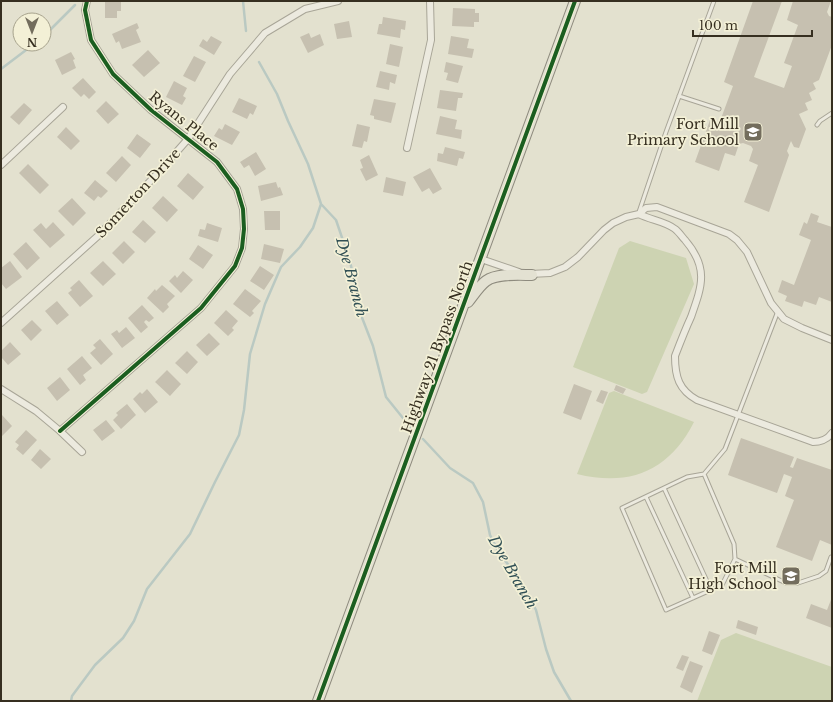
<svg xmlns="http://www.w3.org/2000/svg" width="833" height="702" viewBox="0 0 833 702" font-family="'Libre Baskerville',serif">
	<rect width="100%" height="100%" fill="#e3e1cf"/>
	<path fill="#cdd3b2" d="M630,241L686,258L694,284L647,392L642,394L573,367L619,248Z
		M614,391L694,422C669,471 630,487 577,474L609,393Z
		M736,633L832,667V701H697L721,640Z"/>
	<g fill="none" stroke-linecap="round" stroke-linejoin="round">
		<path stroke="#bac9c2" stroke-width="2.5" d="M243,1L246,31
			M44,36L75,5
			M259,62L277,94L288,121L308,164L321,204L336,220L350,261L361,315L373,346L386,397L411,428
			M1,69L34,44
			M423,439L450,468L473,483L483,502L490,535L499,553L519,578L536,610L546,649L554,672L571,701
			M71,701L72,696L95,665L123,638L134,621L147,589L190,534L215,482L239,435L244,410L250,354L265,304L281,267L300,247L313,228L321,204"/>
	</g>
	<path fill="#c6c0b0" d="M105,1H121V11H117V18H105Z
		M753,1H782L754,77L784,88L792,66L784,63L798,25L787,20L793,1H831L827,12L829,16L832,17V45L819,80L813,83L816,89L809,93L812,100L805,103L808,110L799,114L806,129L799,148L794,147L791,141L787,151L789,155L769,212L744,202L758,165L749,161L753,149L751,146L743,143L739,144L735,156L725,153L719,171L695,162L710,120L719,124L733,86L724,82Z
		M453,8L475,9V13H479V22H474V27L452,26Z
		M383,17L406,21L405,30L401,29L400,38L377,34L379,24H382Z
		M349,21L352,37L337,39L334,24Z
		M137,23L139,28L136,30L141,42L122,49L119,41L116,43L112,34Z
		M309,33L311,38L320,34L324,45L308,53L300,37Z
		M211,36L222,42L214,55L199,46L203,39L207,42Z
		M451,36L469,39L467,48L474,49L472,58L448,54Z
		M390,44L403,47L399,67L386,64Z
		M148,50L160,63L144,77L132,65Z
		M71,52L75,59L73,60L76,68L62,75L55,60Z
		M194,56L206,62L195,82L183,76Z
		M446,62L463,66L458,83L446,80L448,73L444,72Z
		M380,71L397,75L395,84L390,82L389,90L376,87Z
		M83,78L96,92L89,99L84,94L81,97L72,88Z
		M174,81L187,88L183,96L186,98L182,105L166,97Z
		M440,90L463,93L462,98H458L456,111L437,108Z
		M239,98L257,106L253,115L250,113L247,119L232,112Z
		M374,99L396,103L391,123L374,119V116L370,115Z
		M106,101L119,114L108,124L96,111Z
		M24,103L32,110L19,125L10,117Z
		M440,116L457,120L455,129L462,130L461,139L436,134Z
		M225,124L240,132L232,145L214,136L219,128L222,130Z
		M357,124L370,127L367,142L364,141L362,148L352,146Z
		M66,127L80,141L71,150L57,137Z
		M137,134L151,144L140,158L127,148Z
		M445,147L465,152L463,159L459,158L457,166L437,161L438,153L443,154Z
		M256,152L266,169L255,176L249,165L244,168L240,162Z
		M369,155L378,175L366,181L360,169L363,168L360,160Z
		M122,156L131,165L116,182L106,173Z
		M28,164L49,185L40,194L19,173Z
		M430,168L442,189L433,194L429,188L422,192L413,177Z
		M188,173L204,187L193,200L177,186Z
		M386,177L406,182L403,196L383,192Z
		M95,180L108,191L101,198L98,196L94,201L84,193Z
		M276,182L278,188L280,187L283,195L261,201L258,186Z
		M163,196L178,210L167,222L152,208Z
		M72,198L86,213L73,226L58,211Z
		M264,211H280V230H265Z
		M811,213L819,216L817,222L832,227V302L819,297L816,305L804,301L802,307L785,301L787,296L778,292L782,280L794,285L811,240L799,235L804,222L807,224Z
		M143,220L156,232L145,243L132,232Z
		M53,222L65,235L50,248L33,230L41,223L46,229Z
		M207,223L222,228L218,242L198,236L200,229L205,230Z
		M124,241L135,252L123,264L112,253Z
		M26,242L40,258L27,270L13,254Z
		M264,244L284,249L280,263L261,259Z
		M198,245L213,255L203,269L189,259Z
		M10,261L22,277L6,289L1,283V268Z
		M103,261L116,274L103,286L90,273Z
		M260,266L274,275L264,290L250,281Z
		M183,271L193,280L181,293L169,281L175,275L177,278Z
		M79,280L93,296L80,307L68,293L72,290L70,288Z
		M162,285L175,296L167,304L169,307L163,313L147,298L155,289L156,291Z
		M245,289L261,301L252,311L254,313L250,317L233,304Z
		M57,301L69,315L57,325L45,311Z
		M142,305L154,318L149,322L146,320L144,322L148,327L141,333L128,318Z
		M226,310L238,321L232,328L234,330L228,336L214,323Z
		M32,320L42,330L31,341L21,330Z
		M126,327L135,338L122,348L111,334L117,330L119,333Z
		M209,333L220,344L207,356L196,345Z
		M100,339L113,354L101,365L90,353L96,348L93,345Z
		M10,342L21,354L8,365L1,357V351Z
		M187,351L198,362L187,374L175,363Z
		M82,356L92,368L83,375L86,380L80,385L67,369Z
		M167,370L181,384L170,396L155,382Z
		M60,377L70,390L57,401L47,388Z
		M574,384L592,391L581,420L563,413Z
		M616,385L626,389L623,394L614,390Z
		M147,389L158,402L145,413L133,399L140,392L142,394Z
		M601,390L608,392L603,404L596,401Z
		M127,404L136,415L121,429L113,420L118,415L116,413Z
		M2,415L12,426L1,437V416Z
		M106,420L115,431L102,441L93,430Z
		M26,430L37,440L23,455L16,449L19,445L15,442Z
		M741,438L794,457L790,467L793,468L797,458L832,470V545L820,540L812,561L776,547L794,500L785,496L792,477L784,474L777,493L728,475Z
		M40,449L51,459L41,469L31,460Z
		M832,597V628L806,618L811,604L827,610Z
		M738,620L758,627L756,635L736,628Z
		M709,631L720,635L712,655L702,651Z
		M682,655L689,657L683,671L676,668Z
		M690,661L703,666L692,693L680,687Z"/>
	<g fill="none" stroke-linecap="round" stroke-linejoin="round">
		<defs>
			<path id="service" d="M679,96L719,109
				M817,125L820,121L832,113
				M639,212L666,132L714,1
				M778,311L725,449L704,474L734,544L735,559L786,583H798L819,576L826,571L831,557
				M704,474L687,477L622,508L666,610L722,585L735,559
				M664,488L711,590
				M646,497L693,598"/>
			<path id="minor" d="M407,148L431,40L430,1
				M1,165L63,107
				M639,214C650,220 665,221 675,229C679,232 682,237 685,240C709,268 702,286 691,317C685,330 680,343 675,356C675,377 679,390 697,400L813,442C821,442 827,440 832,433
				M481,259L519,272
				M530,274L550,273L565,267L578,257L604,230L613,223L626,217L639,214L646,208L657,207L729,234L737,240L747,252L771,303L784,319L802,328L832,340
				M1,323L99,235L157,174L188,139L230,74L265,33L305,9L338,1
				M1,389L36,411L60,431L82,452
				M60,431L201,308L235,266L242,248L244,229L243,209L237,189L217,162L151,110L113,74L91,40L85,10L87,1"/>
			<path id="primary" d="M468,302C473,296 479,286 486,281C497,273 520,275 532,275
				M318,701L575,1"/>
		</defs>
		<use href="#service" stroke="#a8a597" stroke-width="5"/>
		<use href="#minor" stroke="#a8a597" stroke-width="8"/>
		<use href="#primary" stroke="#8e8b7e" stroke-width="12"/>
		<use href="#service" stroke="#eceadf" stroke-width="3"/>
		<use href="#minor" stroke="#eceadf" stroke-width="6"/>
		<use href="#primary" stroke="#e3e1d2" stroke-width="10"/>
		<defs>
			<path id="cycleway" d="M60,431L201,308L235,266L242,248L244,229L243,209L237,189L217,162L151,110L113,74L91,40L85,10L87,1
				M318,701L575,1"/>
		</defs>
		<use href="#cycleway" stroke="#f3f0d6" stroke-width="6"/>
		<use href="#cycleway" stroke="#1b5e20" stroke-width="4"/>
	</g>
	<defs>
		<symbol id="school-square" viewBox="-11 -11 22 22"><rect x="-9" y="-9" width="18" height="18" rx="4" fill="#736d5d" stroke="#f3f0d6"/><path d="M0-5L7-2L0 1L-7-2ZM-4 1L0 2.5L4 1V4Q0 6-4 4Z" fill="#fff"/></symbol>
	</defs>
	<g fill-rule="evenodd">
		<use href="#school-square" x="742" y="121" width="22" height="22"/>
		<use href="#school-square" x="780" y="565" width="22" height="22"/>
	</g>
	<g text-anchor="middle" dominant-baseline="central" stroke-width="3.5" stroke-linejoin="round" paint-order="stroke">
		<g font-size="14" fill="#362f20" stroke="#f3f0d6">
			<text transform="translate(184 121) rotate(39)">Ryans Place</text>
			<text transform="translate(138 193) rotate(-47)">Somerton Drive</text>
			<text transform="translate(437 347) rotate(-70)">Highway 21 Bypass North</text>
		</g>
		<g font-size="14" fill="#362f20" stroke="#f3f0d6" text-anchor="end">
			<text x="739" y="124">Fort Mill<tspan x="739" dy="16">Primary School</tspan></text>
			<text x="777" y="568">Fort Mill<tspan x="777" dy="16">High School</tspan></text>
		</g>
		<g font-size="15" font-style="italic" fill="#315055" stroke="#f3f0d6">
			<text transform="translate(352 277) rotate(75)">Dye Branch</text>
			<text transform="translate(513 572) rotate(60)">Dye Branch</text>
		</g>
	</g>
	<rect width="833" height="702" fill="none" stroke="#362f20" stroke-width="4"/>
	<g transform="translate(32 32) rotate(180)"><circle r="19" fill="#f3f0d6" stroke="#a7a38d"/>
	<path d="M0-3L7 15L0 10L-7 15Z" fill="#736d5d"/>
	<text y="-6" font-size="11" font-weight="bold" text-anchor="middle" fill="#362f20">N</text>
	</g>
	<path d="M693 30v6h119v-6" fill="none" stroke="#362f20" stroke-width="2"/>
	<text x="699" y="30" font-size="12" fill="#362f20" stroke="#f3f0d6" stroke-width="3" paint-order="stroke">100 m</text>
</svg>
